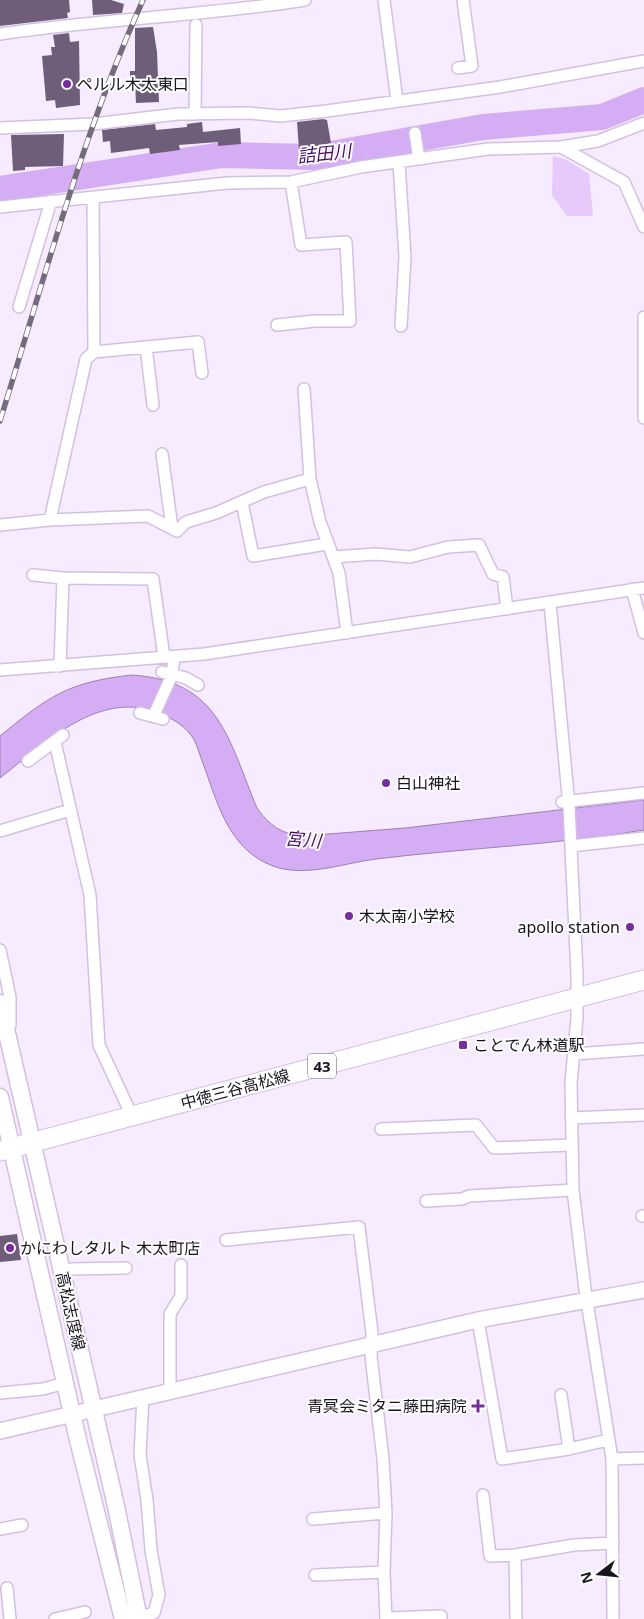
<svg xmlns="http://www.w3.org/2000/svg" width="644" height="1619" viewBox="0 0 644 1619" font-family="'Noto Sans','Noto Sans JP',sans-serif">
	<rect width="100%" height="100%" fill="#f6ebff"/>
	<path fill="#e5cafb" d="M553,156L567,160L589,174L593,216H567L552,195Z"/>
	<path fill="#d5adf4" stroke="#9d7fb4" d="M132,675C220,681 228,739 257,808C269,825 281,834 302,836L405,828L644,800V830C555,845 466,848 376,859C345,863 310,876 279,868C231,854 219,808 204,766C200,757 198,746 193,738C186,727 175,720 163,715C102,686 45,743 0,778V736C49,696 68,682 132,675Z"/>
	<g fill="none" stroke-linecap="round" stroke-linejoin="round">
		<path stroke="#d5adf4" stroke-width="26" d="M0,189L222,155L314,157L483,127L602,117L644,100"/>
	</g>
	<path fill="#6e5e7a" d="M0,0H69L70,12L67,13L68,18L0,26Z
		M92,0H111L124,4L122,13L93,15Z
		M153,27L157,52L159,102L136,103L135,83H130V71H135V28Z
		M69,33L70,42L79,41L80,105L56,108L55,100L46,101L42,56L52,55L51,47H55L53,35Z
		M323,119L327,120L331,143L322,145V147L299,150L297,122Z
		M202,122L203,132L240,128L241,144L218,146V142L179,145L180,150L150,154L149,148L111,153L110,141L103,142L102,130L155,124L156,130L187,127V124Z
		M64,134L63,166L25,167V170L13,171L11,135Z
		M17,1234L21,1260L0,1262V1236Z"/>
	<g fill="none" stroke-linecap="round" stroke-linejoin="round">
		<defs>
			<path id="minor" d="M384,0L397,101
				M0,34C101,19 203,16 305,0
				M458,68L472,66L463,0
				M195,114L196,25
				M0,128L93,124L178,114L249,113L280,116L327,111L500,87L644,61
				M415,133L419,159
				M561,147L624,182L644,227
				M399,163L405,257L401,326
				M0,207L227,183L291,182L361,167L488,149L561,147L598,141L644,123
				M19,307L51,201
				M644,317V418
				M277,325L315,321H350L346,242L301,245L291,182
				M146,347L153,405
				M94,352L198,342L202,373
				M304,389L310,479
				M162,454L172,528
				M242,502L253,556L327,544
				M50,520L148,516L177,531L186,522L216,513L264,492L310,479L320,522L339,573L347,633
				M0,525L50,520L86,359L94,352L93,197
				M333,557L375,554L410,557L448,547L479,545L493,574L503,577L507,609
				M33,575L63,578L153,579L164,657
				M632,589L644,633
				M550,603L569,806L577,974V1018L571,1083L573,1190L585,1289L612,1459L613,1619
				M60,666L63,578
				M0,670L204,654L644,588
				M162,672L186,678L198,685
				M140,713L163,719
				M154,715L172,675L174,657
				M55,742L90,895L99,1045L132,1116
				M28,761L63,735
				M562,802L644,793
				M0,831L70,810
				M571,846L644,838
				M0,950L10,997V1025
				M574,1054L644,1049
				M571,1118L644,1115
				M381,1129L476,1125L494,1148L571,1145
				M426,1201L462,1199L469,1196L573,1190
				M642,1216H644
				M226,1240L359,1227L372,1333L371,1356L383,1459L386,1513L384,1572L386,1619
				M62,1271L72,1269L126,1268
				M478,1320L502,1459L569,1449L608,1440
				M170,1391V1314L181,1296V1265
				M0,1393L43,1389L65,1383
				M561,1395L569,1449
				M612,1459L644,1458
				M483,1495L490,1556L515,1555L574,1545L613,1543
				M313,1519L386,1513
				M0,1529L22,1525
				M515,1555L516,1619
				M315,1575L384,1572
				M7,1588L10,1619
				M139,1617L154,1613L159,1595L151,1550L147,1500L140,1455L143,1397
				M386,1618L441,1616V1619
				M55,1619L85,1612"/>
			<path id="tertiary" d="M0,1431L478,1320L644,1290"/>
			<path id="secondary" d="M0,1003L116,1506L139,1619
				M0,1097L78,1440L123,1619"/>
			<path id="primary" d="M0,1151L644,980"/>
		</defs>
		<use href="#minor" stroke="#d2c0e0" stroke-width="14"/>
		<use href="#tertiary" stroke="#d2c0e0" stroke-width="18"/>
		<use href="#secondary" stroke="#d2c0e0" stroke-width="19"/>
		<use href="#primary" stroke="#d2c0e0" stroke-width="21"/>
		<use href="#minor" stroke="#fff" stroke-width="11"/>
		<use href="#tertiary" stroke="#fff" stroke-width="15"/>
		<use href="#secondary" stroke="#fff" stroke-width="16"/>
		<use href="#primary" stroke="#fff" stroke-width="19"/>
		<defs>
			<path id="rail" d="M0,421C44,280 82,135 143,0"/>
		</defs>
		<use href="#rail" stroke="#746c7b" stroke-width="5.5"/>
		<use href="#rail" stroke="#fdfdfd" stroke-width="4" stroke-dasharray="11" stroke-linecap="butt"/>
	</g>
	<g fill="#752da0" stroke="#fdfdfd" stroke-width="2">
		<circle cx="67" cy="84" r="5"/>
		<circle cx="386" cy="783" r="5"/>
		<circle cx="349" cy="916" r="5"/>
		<circle cx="630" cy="927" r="5"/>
		<rect x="458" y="1040" width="10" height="10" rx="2.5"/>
		<circle cx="10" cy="1248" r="5"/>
		<path d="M475.5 1398.5h5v5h5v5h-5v5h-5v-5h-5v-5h5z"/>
	</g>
	<g text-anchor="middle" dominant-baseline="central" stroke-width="4" stroke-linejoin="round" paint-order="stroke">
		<rect fill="#fdfdfd" stroke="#5d5961" stroke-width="1" x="308" y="1053.5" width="28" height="25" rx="4"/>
		<g font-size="15" font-weight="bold" fill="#19131e">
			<text x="322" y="1066">43</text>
		</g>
		<g font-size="16" fill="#19131e" stroke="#fdfdfd" text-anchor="start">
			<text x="77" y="84">ペルル木太東口</text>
			<text x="396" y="783">白山神社</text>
			<text x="359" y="916">木太南小学校</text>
			<text x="620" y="927" text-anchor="end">apollo station</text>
			<text x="473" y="1045">ことでん林道駅</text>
			<text x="20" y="1248">かにわしタルト 木太町店</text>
			<text x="467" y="1406" text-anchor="end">青冥会ミタニ藤田病院</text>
		</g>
		<g font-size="16" fill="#19131e" stroke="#fdfdfd">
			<text transform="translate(235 1089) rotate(-15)">中徳三谷高松線</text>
			<text transform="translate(71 1311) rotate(77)">高松志度線</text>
		</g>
		<g font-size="18" font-style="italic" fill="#450f62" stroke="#fdfdfd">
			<text transform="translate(324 153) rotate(-6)">詰田川</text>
			<text transform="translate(303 839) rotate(5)">宮川</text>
		</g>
	</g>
	<g transform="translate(599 1574) rotate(254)" stroke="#fdfdfd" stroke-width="4" paint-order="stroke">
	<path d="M0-4L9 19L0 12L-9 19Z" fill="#19131e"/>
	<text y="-8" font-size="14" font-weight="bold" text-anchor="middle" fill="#19131e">N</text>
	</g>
</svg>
